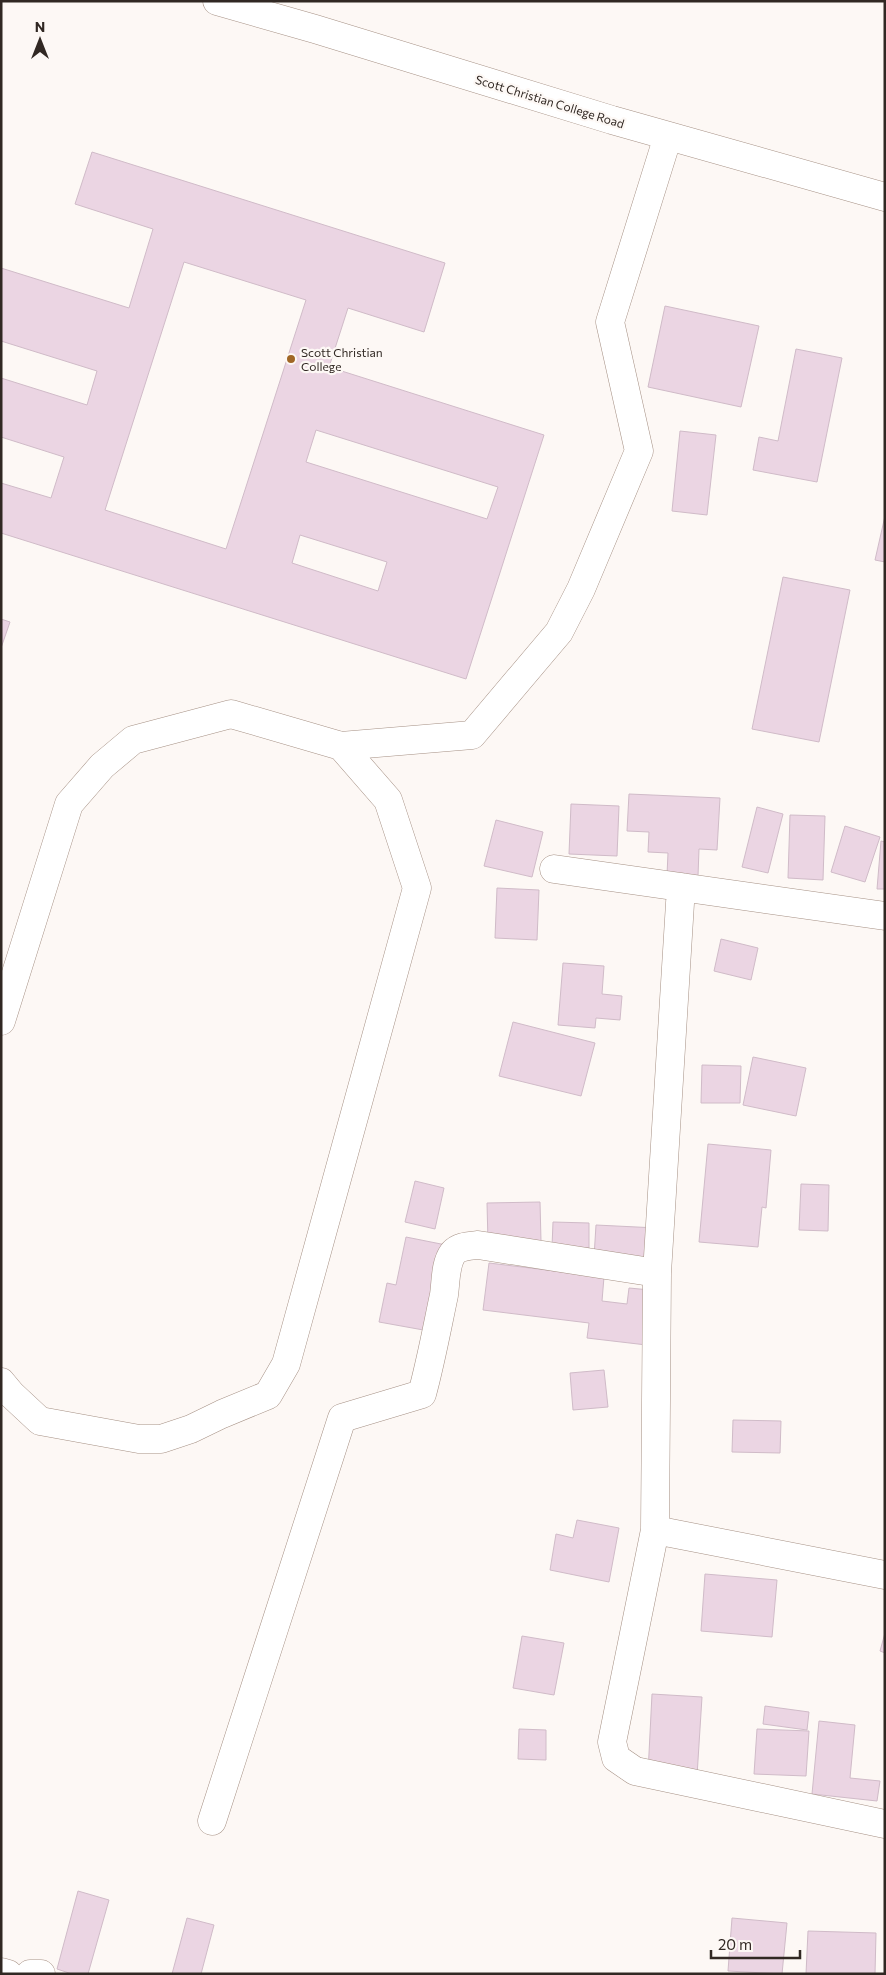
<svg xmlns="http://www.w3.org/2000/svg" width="886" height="1975" viewBox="0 0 886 1975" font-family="Commissioner,sans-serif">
	<rect width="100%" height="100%" fill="#fdf8f5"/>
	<path fill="#ebd5e3" stroke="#d0bbc8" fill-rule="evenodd" d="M92,152L445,263L424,332L348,308L329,367L544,435L466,679L1,533V483L51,498L64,457L1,437V378L87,405L97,371L1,341V268L129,308L153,229L75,204ZM184,262L306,300L226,549L105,510ZM316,430L498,487L487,519L306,462ZM300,535L387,562L378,591L292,563Z
		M665,306L759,326L741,407L648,387Z
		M796,349L842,358L817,482L753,470L759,437L778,441Z
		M680,431L716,435L707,515L672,511Z
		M885,516V562L875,560Z
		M783,577L850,590L819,742L752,729Z
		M1,619L10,622L1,648Z
		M629,794L720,798L717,850L699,849L698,876L667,875L668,853L648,852L649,832L627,831Z
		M571,804L619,806L617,856L569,854Z
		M757,807L783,814L768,873L742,867Z
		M790,815L825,816L823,880L788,878Z
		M496,820L543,832L532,877L484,866Z
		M845,826L880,837L865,882L831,872Z
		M881,841L885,842V889H877Z
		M497,888L539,890L537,940L495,938Z
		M721,939L758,948L751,980L714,971Z
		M563,963L604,966L602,994L622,996L620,1020L596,1018L595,1028L558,1025Z
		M513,1022L595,1043L581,1096L499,1076Z
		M753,1057L806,1068L796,1116L743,1105Z
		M702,1065L741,1066L740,1103H701Z
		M708,1144L771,1150L766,1208L762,1207L758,1247L699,1242Z
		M415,1181L444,1188L435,1229L405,1222Z
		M801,1184L829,1185L828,1231L799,1230Z
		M540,1202L541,1241L488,1242L487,1203Z
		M553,1222L589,1223V1248L552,1247Z
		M596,1225L657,1228L656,1260L594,1257Z
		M406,1237L446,1245L429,1331L379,1322L387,1283L396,1285Z
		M489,1263L604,1277L602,1301L627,1304L629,1288L661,1291L655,1346L587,1338L589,1323L483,1310Z
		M604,1370L608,1407L573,1410L570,1373Z
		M733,1420L781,1421L780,1453L732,1452Z
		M577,1520L619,1528L609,1582L550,1570L556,1534L573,1538Z
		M705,1574L777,1580L772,1637L701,1631Z
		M885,1633V1653L880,1651Z
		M522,1636L564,1643L554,1695L513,1688Z
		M652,1694L702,1697L697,1776L648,1773Z
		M765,1706L809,1712L807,1730L763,1724Z
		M819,1721L855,1725L850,1778L880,1781L877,1801L812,1794Z
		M519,1729L546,1730V1760L518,1759Z
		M757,1729L809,1731L806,1776L754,1774Z
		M78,1891L109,1900L88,1974H72L57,1969Z
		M187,1918L214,1925L201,1974H172Z
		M732,1918L787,1923L782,1974L728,1971Z
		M808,1931L876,1933L875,1974H806Z"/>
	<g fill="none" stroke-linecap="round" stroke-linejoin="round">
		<defs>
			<path id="minor" d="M217,1L315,29L612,120L885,197
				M554,869L885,916
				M681,887L657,1273L655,1530L612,1742L616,1758L635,1771L885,1824
				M1,1021L69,804L102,766L133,740L231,714L341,746L472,735L559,632L581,589L639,451L610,322L668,136
				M1,1382L11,1394L40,1421L139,1439H161L191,1429L222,1414L268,1395L286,1364L417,888L388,800L341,746
				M655,1530L885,1575
				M212,1821L342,1418L422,1394C431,1361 437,1328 444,1295C446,1281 445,1264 453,1253C459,1246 469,1246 478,1245L657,1273
				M1,1972L8,1974
				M30,1974H41"/>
		</defs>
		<use href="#minor" stroke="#a69185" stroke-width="29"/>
		<use href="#minor" stroke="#fff" stroke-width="28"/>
	</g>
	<circle fill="#a06625" stroke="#fdf8f5" stroke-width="2" cx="291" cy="359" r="5"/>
	<g text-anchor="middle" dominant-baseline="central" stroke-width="4.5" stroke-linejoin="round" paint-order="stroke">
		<g font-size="12" fill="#312823" stroke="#fdf8f5">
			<text transform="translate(550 101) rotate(17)">Scott Christian College Road</text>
		</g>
		<g font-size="12" fill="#312823" stroke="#fdf8f5" text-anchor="start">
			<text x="301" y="352">Scott Christian<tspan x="301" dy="14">College</tspan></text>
		</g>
	</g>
	<rect width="886" height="1975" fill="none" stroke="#312823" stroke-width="5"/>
	<g transform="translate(40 40)" stroke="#fdf8f5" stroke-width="4" paint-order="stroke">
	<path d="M0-4L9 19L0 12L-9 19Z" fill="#312823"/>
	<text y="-8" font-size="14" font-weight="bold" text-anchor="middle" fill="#312823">N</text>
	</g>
	<path d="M711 1950v8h89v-8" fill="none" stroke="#312823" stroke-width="2.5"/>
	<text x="718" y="1950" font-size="15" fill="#312823" stroke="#fdf8f5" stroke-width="4" paint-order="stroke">20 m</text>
</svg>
